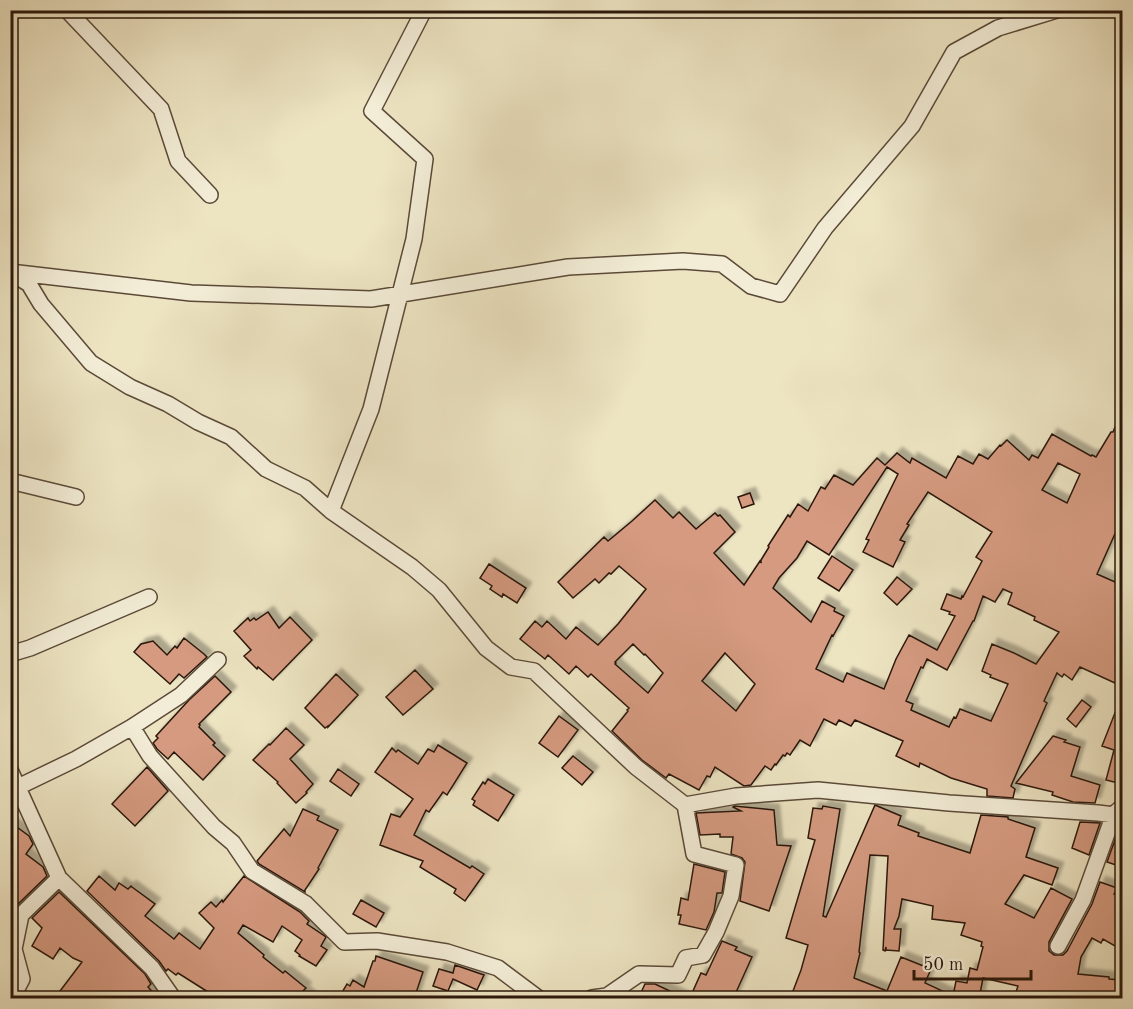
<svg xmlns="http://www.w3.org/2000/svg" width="1133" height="1009" viewBox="0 0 1133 1009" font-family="'Old Standard TT',serif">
	<defs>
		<filter id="shadow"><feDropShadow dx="5.5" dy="-5.5" stdDeviation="1.5" flood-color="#0004"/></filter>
	</defs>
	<rect width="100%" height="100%" fill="#ede4c2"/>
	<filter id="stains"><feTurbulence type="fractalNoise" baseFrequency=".00333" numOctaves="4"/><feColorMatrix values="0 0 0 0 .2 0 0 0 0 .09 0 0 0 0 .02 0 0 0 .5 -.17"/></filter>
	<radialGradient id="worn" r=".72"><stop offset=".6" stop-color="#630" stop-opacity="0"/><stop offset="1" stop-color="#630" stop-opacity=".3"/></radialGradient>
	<path fill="#d59a80" stroke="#2a170a" stroke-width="1.5" fill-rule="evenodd" filter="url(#shadow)" d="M1122,411V518L1097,574L1122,585V675L1115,683L1080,667L1072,680L1064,674L1062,677L1057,673L1044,701L1047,703L1011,786L1015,789L1013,798L987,796V789L951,778L920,763L919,767L896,756L903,741L855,720L851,726L839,720L836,725L824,719L810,746L800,740L790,755L787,753L785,756L783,755L776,765L775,764L771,770L765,766L751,785L744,786L715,767L710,777L707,776L699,790L669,774L666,778L642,760L612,731L628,711L627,710L629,708L591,674L588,677L576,666L569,674L548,655L545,659L520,639L535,621L542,627L547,621L566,639L576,627L598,645L618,624L646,589L619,566L611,574L609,573L599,583L595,579L573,598L558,582L604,537L608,541L632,521L655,500L673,518L679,512L696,529L715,513L718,516L720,515L735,532L714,553L744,585L760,561L761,562V560L769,547L768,546L788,515L790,517L798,504L808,511L821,487L825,489L834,475L853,485L877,458L885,465L897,453L910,463L912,458L946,478L958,456L973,464L979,454L988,459L1000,445L1001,446L1007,440L1029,460L1032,455L1038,458L1052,434L1091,456L1092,455L1096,457L1111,432H1113ZM1058,463L1080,474L1067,503L1042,490ZM887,467L898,474L866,539L869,540L863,552L893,567L905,542L900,540L909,525L907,524L928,492L992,532L976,557L982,561L963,597L962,596L961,599L947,594L941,609L950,612L949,614L955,616L937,650L909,635L896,659L884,689L847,673L843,682L816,669L832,635L833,636L844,616L834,611L835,608L822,601L811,622L773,588L779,578L797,558L807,541L829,555ZM1003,589L1012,593L1008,604L1035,617L1034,620L1059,632L1036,664L1014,653L992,644L982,671L991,675L990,677L1008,684L991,721L960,709L956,718L954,717L949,727L911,710L913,704L906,701L921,667L923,668L927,659L947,670L973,621H974L983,596L995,602ZM633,644L644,655L645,654L663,673L648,693L615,664L616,663L615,662ZM725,653L755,684L736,711L702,681Z
		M750,493L754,504L742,508L738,497Z
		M832,556L853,570L839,591L818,578Z
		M489,564L526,588L517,603L503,594L502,597L490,589L492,586L480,578Z
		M897,577L912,589L897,605L884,593Z
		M268,612L279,628L290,617L312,640L273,680L258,667L257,669L244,656L251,650L234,631L248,618L250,621L254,618L256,620Z
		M184,638L204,654L207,657L184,678L179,674L170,684L134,652L141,644L153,641L167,655L175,646L177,648Z
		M415,670L433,689L403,715L386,697Z
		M336,674L358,695L328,727V726L325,728L305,708Z
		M215,676L231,692L199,724L200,725L199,727L215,743L213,745L225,756L203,780L174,752L168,759L157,749L153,743L158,738L156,736L189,700Z
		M1122,695V784L1106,780L1114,750L1102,746Z
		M1082,700L1091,707L1076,727L1067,719Z
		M559,716L578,730L558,757L539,743Z
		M286,728L304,745L290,759L313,784L306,792L307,793L296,803L277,783L278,782L253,760L269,744L270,745Z
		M1053,736L1066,740L1064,742L1080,747L1071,776L1100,785L1095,803L1073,802L1052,795L1053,792L1016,783Z
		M438,745L467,763L447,795L443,792L429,812L426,810L414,835L470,868L472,866L484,874L465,901L454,893L456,889L420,867L423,861L380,845L391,814L400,817L413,799L375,772L392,748L396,752L398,750L418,764L428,749L434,752Z
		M573,756L593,772L582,785L562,768Z
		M147,767L168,791L135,826L112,804Z
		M338,769L359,784L351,796L330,781Z
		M488,779L514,795L498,821L473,805L475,801L472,799L483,782L485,784Z
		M875,805L901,816L898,825L919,833L918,836L970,853L981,815L1008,817V819L1035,828L1026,857L1058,868L1052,885L1024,875L1005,904L1034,918L1051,888L1072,899L1049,942V951L1054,955H1063L1067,951L1092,904L1100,882L1117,888L1114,894L1122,897V950L1103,939L1101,943L1092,938L1081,957L1078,974L1109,977V979L1122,980V999H1025L1015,995L1018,986L983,978L979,999H836L818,992L815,999H790L801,970L808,945L786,938L815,840L808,838L813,808L822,809L823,806L840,809L823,916L826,917ZM870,855L888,856L883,950L885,951L886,947V950L899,951L901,929H894L899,916L902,899L933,906L932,919L965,923L961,935L982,942L981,946L983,947L977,970L970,968L967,983L956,981L953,996L925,983L931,969L901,957L887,991L854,978L860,953L859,952Z
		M734,806L774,810L777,845L791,846L769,911L740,901L745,862L742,858L731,854L733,837H720V834L700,835L696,813L741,811L733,807Z
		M303,809L319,816L317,820L338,830L318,868L319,869L305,890V892L259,864L257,861L284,829L290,836Z
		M10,822L29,836L33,844L26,854L43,867L47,876L14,908L10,918Z
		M1080,822L1100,823L1089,855L1072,848Z
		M1120,826H1122V867L1107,862Z
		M694,864L725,872L722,893H717L714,912L706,930L679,924L681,915H678L681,898L688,900Z
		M99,876L115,890L119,883L128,889L131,886L132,887L155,904L145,916L174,939L179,933L200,949L214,928L199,913L211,902L216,907L222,900L223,902L244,876L300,912L309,921L307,924L326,937L321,946L327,950L316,966L299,956L300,955L295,951L302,940L282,926L273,942L243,925L238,933L264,955L263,957L283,973L285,971L306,988L303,991L313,999H201L208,992L178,973L176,975L168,969L166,971L159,961L87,891Z
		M59,892L145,974L151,984L148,987L159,999H54L82,962L73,958L60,948L53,959L32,946L42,928L32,918Z
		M361,900L384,913L376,927L353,914Z
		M722,941L737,947L735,950L752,957L733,999H709L693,991L701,973L706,975Z
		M376,956L423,972L414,999H338L347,984L350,986L353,980L364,987L373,961H375Z
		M455,965L484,975L477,990L453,979L448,991L433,986L439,969L453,973Z
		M645,984H655L687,999H638Z"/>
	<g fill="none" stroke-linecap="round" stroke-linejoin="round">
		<defs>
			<path id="minor" d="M67,10L161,109L178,161L210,195
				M424,10L372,111L425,159L414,239L371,409L331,511L412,567L439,590L486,648L511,667L534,671L636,767L685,805
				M10,272L191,293L371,299L568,267L683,261L722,264L751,286L780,294L825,228L912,126L954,52L998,28L1057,10
				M13,274L29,284L41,304L91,363L130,387L168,404L198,422L231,437L266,469L305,488L331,511
				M10,481L76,497
				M10,654L30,648L149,597
				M132,727L150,756L214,827L233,843L252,871L306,904L344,942L377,941L447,952L498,968L538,998
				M10,770L59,878L152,968L173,998
				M10,786L18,787L76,759L132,727L181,695L218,660
				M1058,946L1083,900L1114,814L1121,808
				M12,998L22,979L14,949L21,915L59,878
				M592,998L607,996L639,974L678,975L686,958L703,955L716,932L731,896L736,865L694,854L685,805L736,796L818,790L949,803L1098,813L1122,816"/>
		</defs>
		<use href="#minor" stroke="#5b4a38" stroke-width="18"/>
		<use href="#minor" stroke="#f3edd7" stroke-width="15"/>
	</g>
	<rect width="1133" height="1009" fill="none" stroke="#ede4c2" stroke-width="36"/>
	<rect x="12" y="12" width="1109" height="985" fill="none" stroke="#2a170a" stroke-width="3"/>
	<rect x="18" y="18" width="1097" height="973" fill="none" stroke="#2a170a" stroke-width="1.5"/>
	<path d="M914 970v9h117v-9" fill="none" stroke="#2a170a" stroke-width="3"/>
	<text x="923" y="970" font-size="18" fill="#2a170a" stroke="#f3edd7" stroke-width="4.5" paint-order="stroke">50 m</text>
	<rect width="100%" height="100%" filter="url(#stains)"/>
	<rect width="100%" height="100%" fill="url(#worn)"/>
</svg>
